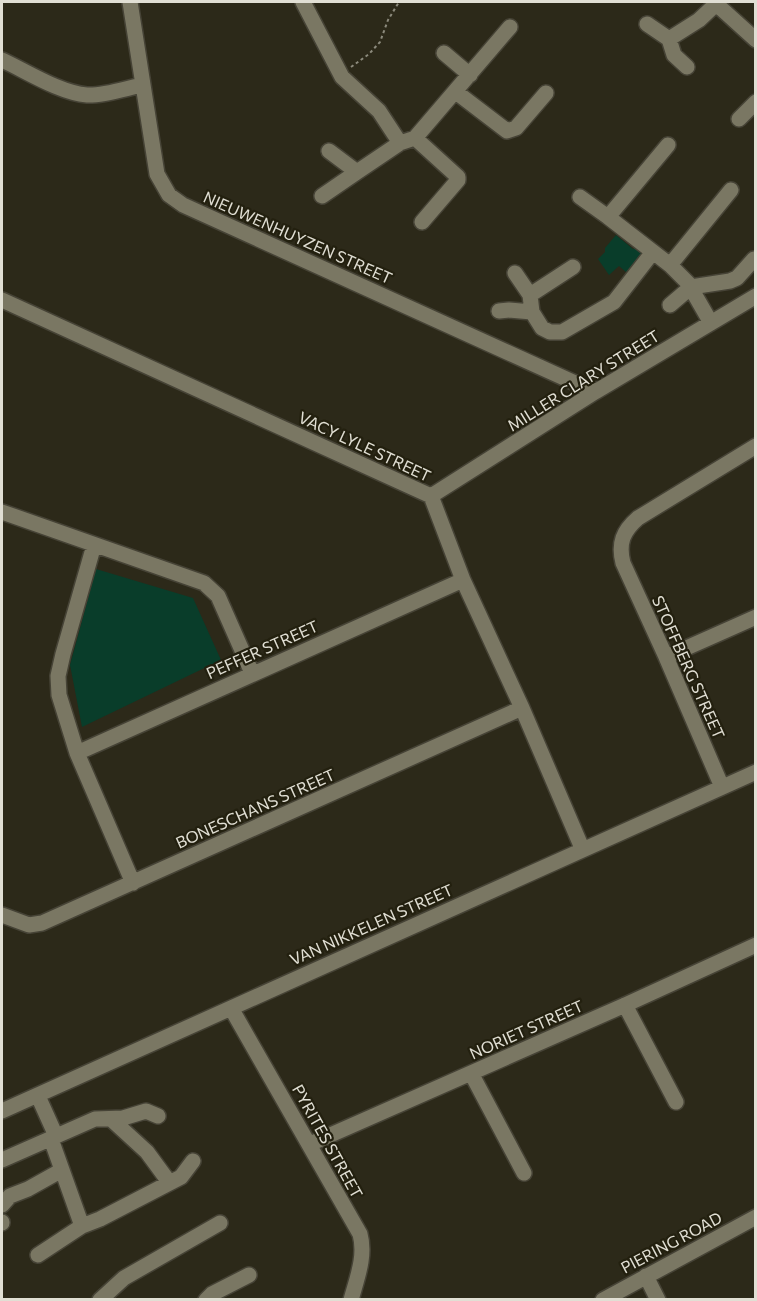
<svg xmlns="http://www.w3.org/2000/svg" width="757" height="1301" viewBox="0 0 757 1301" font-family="Commissioner,sans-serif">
	<rect width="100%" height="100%" fill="#2c2919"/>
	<path fill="#093d2a" d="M616,235L633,249L636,247L644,253L643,256L627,273L619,266L609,275L598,259L605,252V248Z
		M96,569L193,598L221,660L82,727L70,665Z"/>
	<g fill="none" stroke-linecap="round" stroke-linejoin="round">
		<defs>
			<path id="minor" d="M130,2L157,174L169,195L183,205L595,392
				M303,2L342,77L379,111L400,143
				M714,2L756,40
				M647,24L669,39L699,20L716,4
				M669,39L674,55L687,67
				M444,53L470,75
				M2,60C26,71 60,93 87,95C103,96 127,88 142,85
				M456,92L507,131L516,128L546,93
				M739,119L756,102
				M415,138L458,177V180L422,222
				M668,145L608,217L670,265L688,283L711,323
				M329,151L357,172L400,143L415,138L510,27
				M322,196L357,172
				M580,197L608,217
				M670,265L731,190
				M573,267L530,295L532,312L542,328L550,332H562L614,302L653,252
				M515,273L530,295
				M2,300L431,496L463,580L522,708L582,848
				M670,305L691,287L730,281L737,278L754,259
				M499,311L509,310L532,312
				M431,496L595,392L756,296
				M2,512L204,583L218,596L252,673
				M94,545L63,654L58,676L59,695L77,753L133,883
				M666,657L756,617
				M77,753L463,580
				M722,787L666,657L623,563C618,543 623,531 638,518L756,446
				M2,915L29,925L42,923L522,708
				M625,1005L676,1102
				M231,1008L360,1234C366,1256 357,1278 351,1300
				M471,1073L524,1173
				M38,1096L56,1136
				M2,1111L756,772
				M111,1119L147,1152L169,1182
				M310,1144L625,1005L756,945
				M2,1160L95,1119L123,1118L146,1111L158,1116
				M2,1205L10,1196L28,1189L62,1170
				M2,1222V1223
				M82,1226L100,1219L181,1177L193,1161
				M38,1255L82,1226L51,1139
				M646,1276L658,1300
				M100,1300L124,1278L220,1223
				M206,1300L212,1294L249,1275
				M603,1300L756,1217"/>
		</defs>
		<use href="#minor" stroke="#464336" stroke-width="18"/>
		<path stroke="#8c8a7c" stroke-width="2" stroke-dasharray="3 3" stroke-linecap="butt" d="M351,67L369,54L380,42L388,20L399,2"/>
		<use href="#minor" stroke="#7a7763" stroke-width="15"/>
	</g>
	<g text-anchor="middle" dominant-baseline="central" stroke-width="4.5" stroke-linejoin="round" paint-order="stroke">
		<g font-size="16" fill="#e1dfd4" stroke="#23200f">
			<text transform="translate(298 237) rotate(24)">NIEUWENHUYZEN STREET</text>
			<text transform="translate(583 380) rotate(-32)">MILLER CLARY STREET</text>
			<text transform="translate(365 446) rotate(25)">VACY LYLE STREET</text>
			<text transform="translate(262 649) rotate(-24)">PEFFER STREET</text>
			<text transform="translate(689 667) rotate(66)">STOFFBERG STREET</text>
			<text transform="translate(255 808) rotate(-24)">BONESCHANS STREET</text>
			<text transform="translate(371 924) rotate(-24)">VAN NIKKELEN STREET</text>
			<text transform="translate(526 1029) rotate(-24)">NORIET STREET</text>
			<text transform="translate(328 1141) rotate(61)">PYRITES STREET</text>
			<text transform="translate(671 1242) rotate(-28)">PIERING ROAD</text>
		</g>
	</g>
	<rect width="757" height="1301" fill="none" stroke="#e1dfd4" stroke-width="6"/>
</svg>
